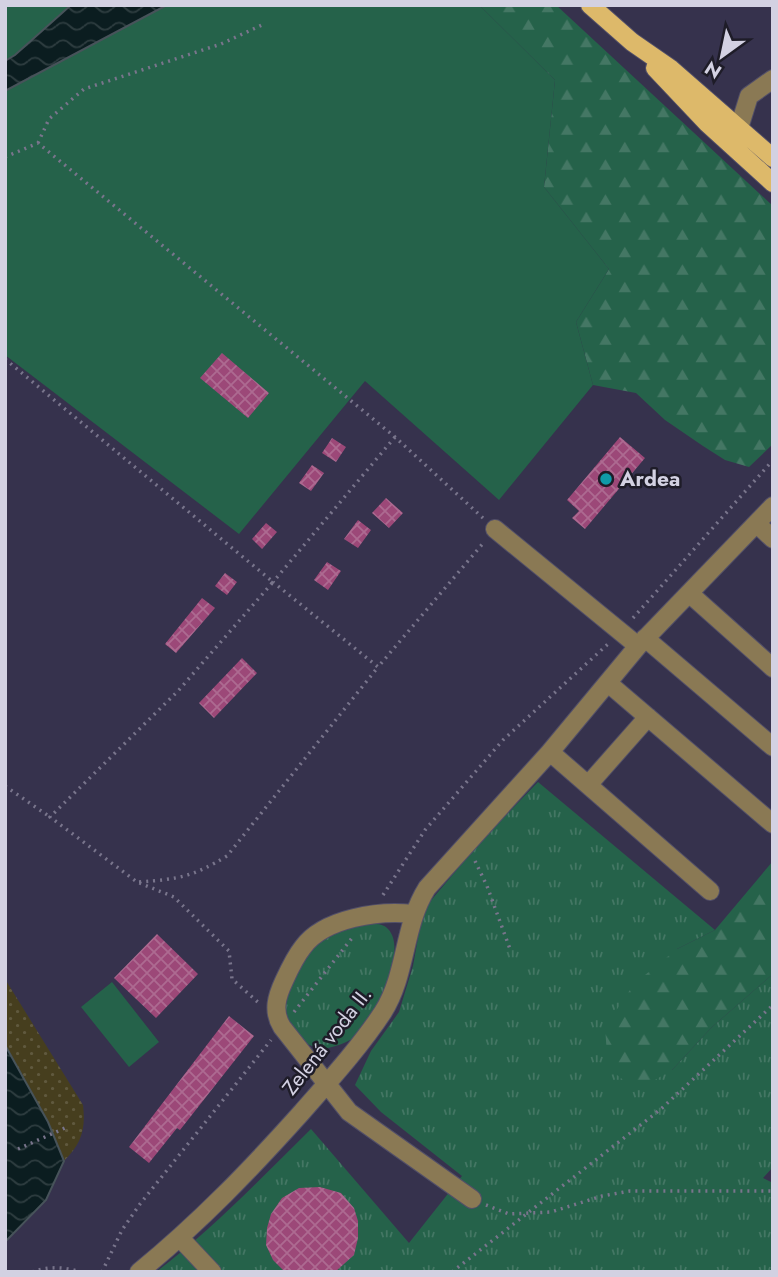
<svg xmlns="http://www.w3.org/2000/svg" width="778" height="1277" viewBox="0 0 778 1277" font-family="Jost,sans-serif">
	<defs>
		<pattern id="grass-tufts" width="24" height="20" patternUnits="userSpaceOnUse" patternTransform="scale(1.75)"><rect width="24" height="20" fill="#25624a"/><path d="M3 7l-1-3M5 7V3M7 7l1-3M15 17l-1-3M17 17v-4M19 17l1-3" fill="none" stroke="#447764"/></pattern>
		<pattern id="forest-firs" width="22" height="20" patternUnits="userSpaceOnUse" patternTransform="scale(1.75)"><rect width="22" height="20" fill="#25624a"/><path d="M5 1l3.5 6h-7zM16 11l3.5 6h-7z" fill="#447764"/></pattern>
		<pattern id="sand-dots" width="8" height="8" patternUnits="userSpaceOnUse" patternTransform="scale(1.75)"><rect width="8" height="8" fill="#463e1e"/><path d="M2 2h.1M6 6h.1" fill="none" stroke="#60593e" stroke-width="1.8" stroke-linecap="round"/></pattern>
		<pattern id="water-waves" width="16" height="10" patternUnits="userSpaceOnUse" patternTransform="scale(1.75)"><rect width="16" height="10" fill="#0b1d20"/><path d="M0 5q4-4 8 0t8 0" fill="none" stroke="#2e3d40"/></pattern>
		<pattern id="building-cross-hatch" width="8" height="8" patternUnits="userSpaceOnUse" patternTransform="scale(1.75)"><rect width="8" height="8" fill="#9c4878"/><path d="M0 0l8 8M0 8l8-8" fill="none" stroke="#ad6a91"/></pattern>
	</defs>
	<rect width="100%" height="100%" fill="#36324d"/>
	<path fill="url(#grass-tufts)" d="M538,782L715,930L677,949L672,1070L712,1027L773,974V1167L763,1178L773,1183V1272H156C212,1230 261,1178 311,1129L409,1243L462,1176L381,1112L355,1085L371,1051L399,1012L413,966L423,910L481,841Z
		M363,924C371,924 382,922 388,929C408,949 377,1015 361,1032C354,1040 338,1046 328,1048C320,1049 309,1046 303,1041C295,1035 286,1026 284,1016C281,997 300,956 314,943C327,931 346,928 363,924Z"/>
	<path fill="url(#forest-firs)" d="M479,5H556L773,206V444L749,467L725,460L703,446L665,420L636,393L593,385L576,322L609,269L544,187L555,80Z
		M773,861V974L712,1027L672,1070L648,1084L626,1082L608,1068L605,1027L634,984L677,949L715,930Z"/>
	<path fill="url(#sand-dots)" d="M5,979L83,1105C86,1130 81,1144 64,1161L48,1122L5,1045Z"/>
	<path fill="#25624a" d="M5,5H479L555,80L544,187L609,269L576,322L593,385L499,500L365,381L239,534L5,355Z
		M112,982L159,1042L129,1067L81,1007Z"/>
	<path fill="url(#water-waves)" stroke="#47535a" stroke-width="2" d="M71,5H167L5,91V61L15,55Z
		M5,1045L48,1122L64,1161L46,1200L5,1242Z"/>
	<path fill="url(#building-cross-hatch)" d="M222,353L269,393L248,418L200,378Z
		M620,437L645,458L585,529L572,518L579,511L567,500Z
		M332,438L346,447L336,462L322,453Z
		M312,465L324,473L311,491L299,483Z
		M386,498L403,513L389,528L372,513Z
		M358,520L371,530L358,548L344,539Z
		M266,523L277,532L262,549L252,539Z
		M327,562L341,571L328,590L314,580Z
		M225,573L237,582L227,595L215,586Z
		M202,598L215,608L176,653L165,644Z
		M242,658L257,673L214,718L199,703Z
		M157,934L198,974L156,1018L114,978Z
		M229,1016L254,1036L180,1130L177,1128L149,1163L129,1147Z
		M320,1187L341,1193L354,1208L358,1221V1238L354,1255L335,1272H285L273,1260L266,1245L267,1228L271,1214L282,1198L299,1188Z"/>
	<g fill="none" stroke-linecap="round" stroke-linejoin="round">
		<defs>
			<path id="minor" d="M739,128L749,96L773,79
				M757,524L773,539
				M495,529L638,646
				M690,594L773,668
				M645,638L773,747
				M608,683L773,824
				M550,752L710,891
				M588,785L648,717
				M413,914C380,910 324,918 303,947C295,957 289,970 284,981C277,996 272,1011 282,1027L349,1112L472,1199
				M180,1238L212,1272
				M139,1272C200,1222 250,1170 302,1112C330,1080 360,1047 383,1012C407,974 403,926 427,888L550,752L638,646L773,506"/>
			<path id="major" d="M590,5L632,42L671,69L773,158
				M655,68L707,123L773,183"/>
		</defs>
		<use href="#minor" stroke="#524f68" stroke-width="20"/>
		<use href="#major" stroke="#524f68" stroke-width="20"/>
		<path stroke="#79758c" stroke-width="3.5" stroke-dasharray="2 5" stroke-linecap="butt" d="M38,143L49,119L84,89L221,44L264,24
			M5,157L38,143L395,437L483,518
			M5,359L273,582L178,691L50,817L137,882L174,897L229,951L232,979L260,1004
			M395,437L273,582L378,667L485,541
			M633,618L773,460
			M5,786L50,817
			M475,861L487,886L510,949
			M139,882C179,879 192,877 227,856L378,667
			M383,895L425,830L503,740L608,644
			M294,1012L352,938
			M18,1149L65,1128
			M486,1205L509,1214L551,1212L602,1196L630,1191H773
			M32,1272C48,1266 65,1267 81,1272
			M102,1272L122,1230L140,1204L271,1040
			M452,1272L661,1109L773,1005"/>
		<use href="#minor" stroke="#8a7954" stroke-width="18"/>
		<use href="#major" stroke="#ddb96a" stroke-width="18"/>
	</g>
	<circle fill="#0f9aa8" stroke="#1e1c28" stroke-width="2.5" cx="606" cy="479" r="7"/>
	<g text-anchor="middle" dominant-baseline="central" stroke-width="5" stroke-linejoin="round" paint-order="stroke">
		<g font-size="21" font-weight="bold" fill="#d3d1e2" stroke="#1e1c28" text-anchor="start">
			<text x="620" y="479">Ardea</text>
		</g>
		<g font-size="21" fill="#d3d1e2" stroke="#1e1c28">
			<text transform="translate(327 1041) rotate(-52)">Zelená voda II.</text>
		</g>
	</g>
	<rect width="778" height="1277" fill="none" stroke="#d3d1e2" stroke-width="14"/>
	<g transform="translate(722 56) rotate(213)" stroke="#1e1c28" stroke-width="5" paint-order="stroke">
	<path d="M0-5L12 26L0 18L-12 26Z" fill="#d3d1e2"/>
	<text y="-10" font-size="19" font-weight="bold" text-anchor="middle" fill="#d3d1e2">N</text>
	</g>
</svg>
